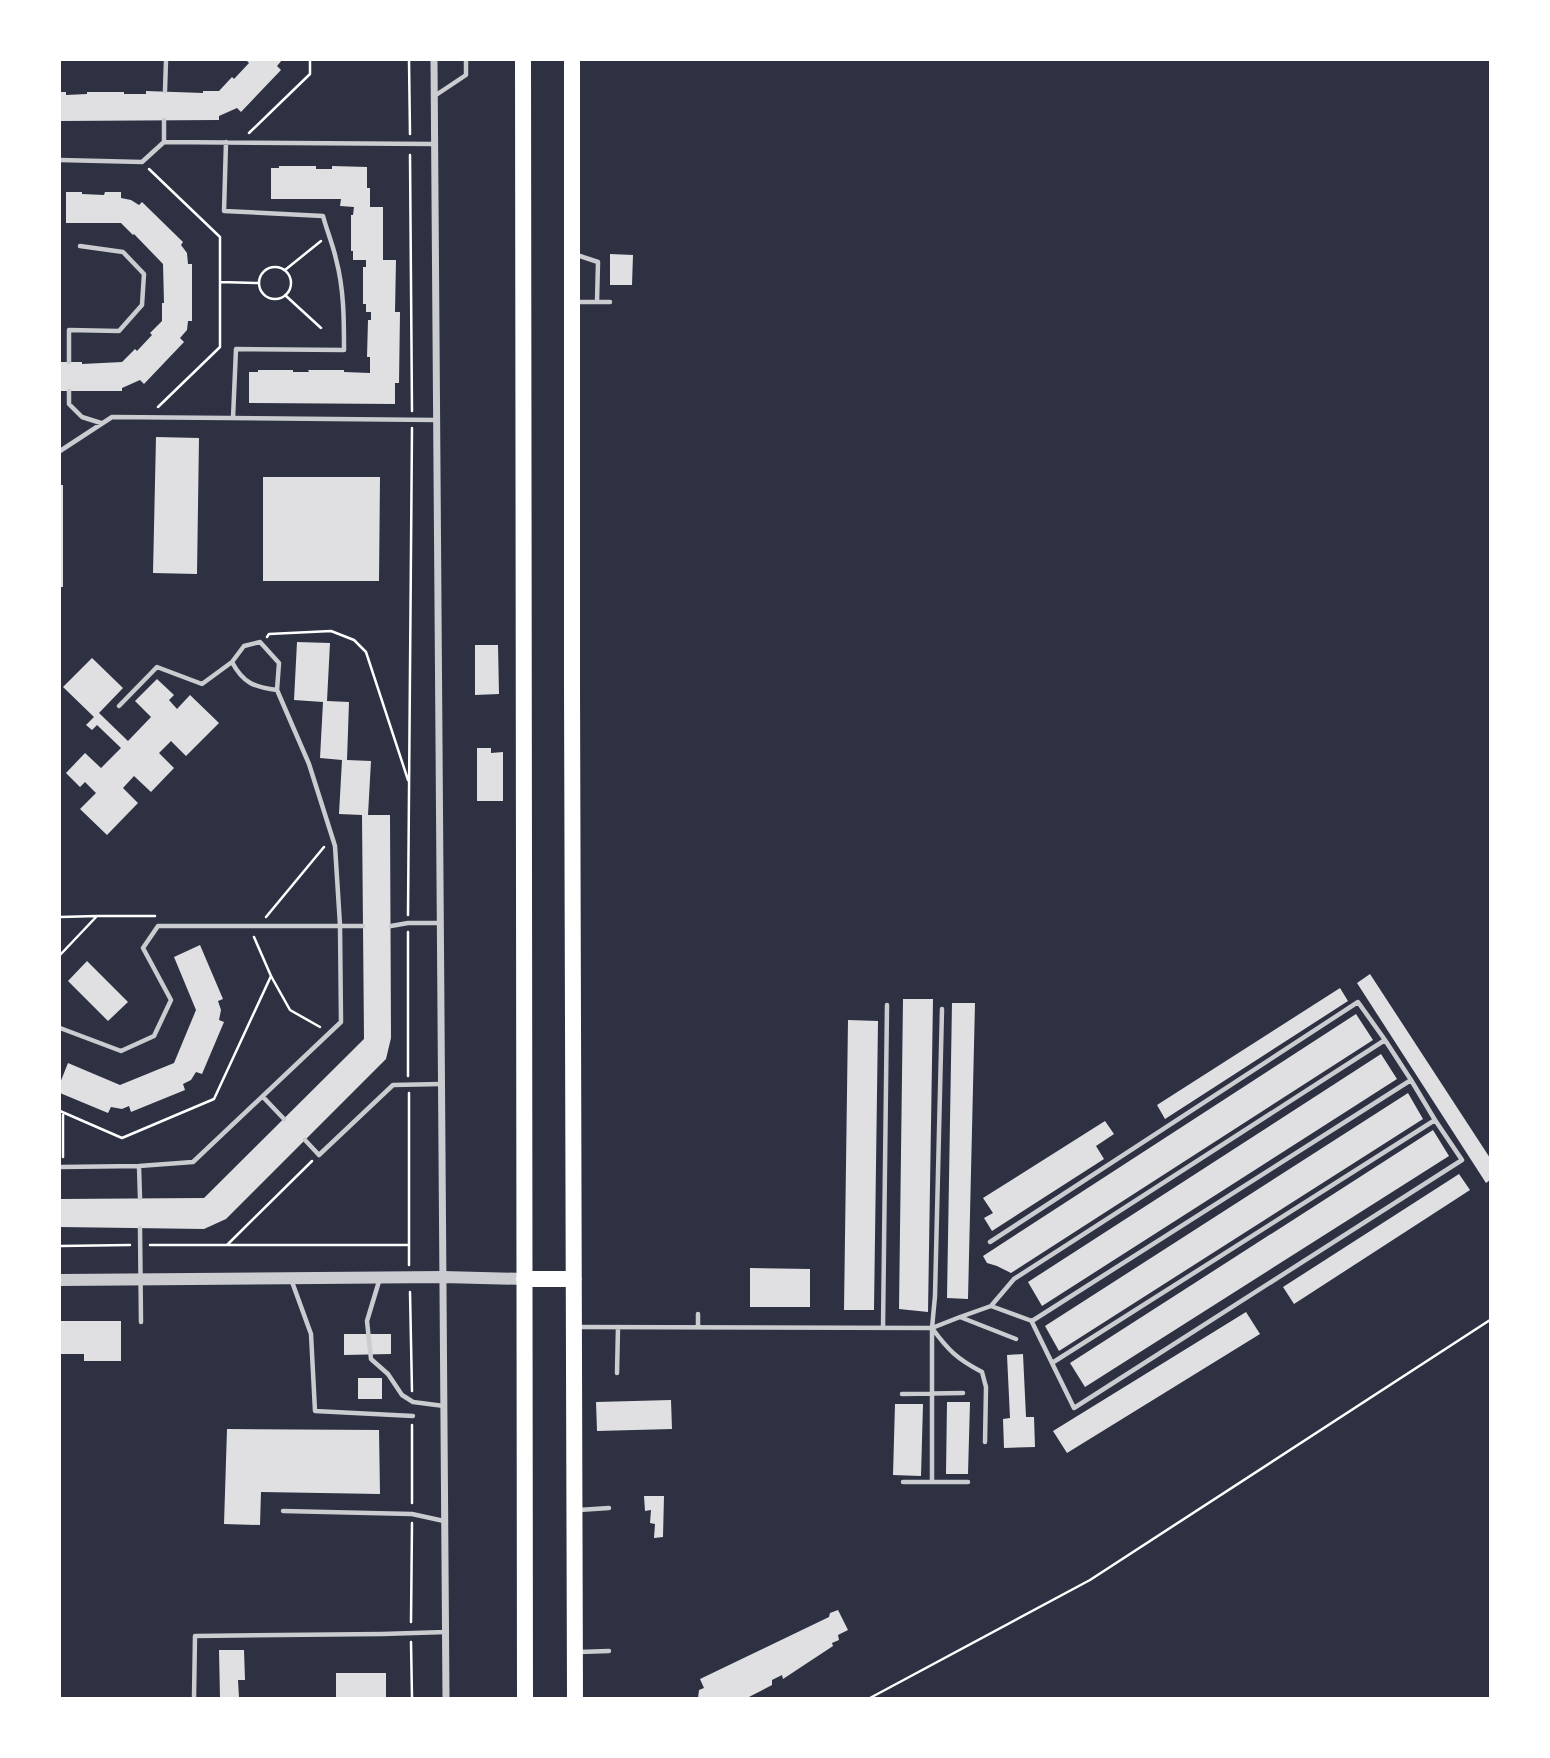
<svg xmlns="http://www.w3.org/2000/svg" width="1550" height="1758" viewBox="0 0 1550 1758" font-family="'Noto Sans',sans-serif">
	<rect width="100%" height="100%" fill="#2d3142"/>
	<path fill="#e0e0e3" d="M248,60H282L277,66L281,70L241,112L237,108L219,116V120L60,121V92H66V95L87,94V92H124V94H146V91L203,93V91H219L232,77L234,79L249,63L247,61Z
		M279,166H316V169H332V166L367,167V188H370V207H383V260H396L395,312H400L399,383H395V404L249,403V372H258V370H293V372H309L308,370H344V372L370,373V357H367L368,320H371V312H366V304H363V267H366V260H353V251H351V215H353L354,207L340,206L341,199H271V168H279Z
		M66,192H82V194L104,195L105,192H121V198L131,200L139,205L142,202L183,242L181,245L187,253L188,264H192V321H188L187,330L180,338L184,342L144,384L140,380L122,388V391H60V362H82V364L122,362L135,349L137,351L152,335L150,333L162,321V303H164L163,264L134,234L133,235L121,223H66Z
		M610,254L633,255L632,285H610Z
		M156,437L199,438L197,574L153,573Z
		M263,477H380L379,581H263Z
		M60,485H63V587H60Z
		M297,642L330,643L327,701L349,702L347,760L371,761L368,815H390L391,1038L386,1059L226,1219L204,1229L60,1227V1199L204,1198L364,1039L362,815L339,814L342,760L320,758L323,702L294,700Z
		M475,645H498L499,694L475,695Z
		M92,658L123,688L99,713L128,741L151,717L135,701L157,679L174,695L169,700L177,709L190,695L219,723L186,756L171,741L159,753L174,768L151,792L134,776L123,788L138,803L107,835L80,809L96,793L85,782L80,787L66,773L85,753L101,768L121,748L97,725L92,730L86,725L94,717L63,687Z
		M477,748H491V753L503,752V801H477Z
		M200,945L223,999L218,1001L221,1010L219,1020L224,1022L202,1074L196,1072L191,1080L183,1084L185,1090L131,1112L129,1106L122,1109L111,1107L108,1113L60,1093V1083L68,1063L120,1085L174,1063L196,1010L174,957Z
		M87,961L128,1002L108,1021L68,981Z
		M1370,974L1490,1158V1180L1486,1183L1357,983Z
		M1340,988L1348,1001L1165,1119L1157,1105Z
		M903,999H933L928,1312L899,1309Z
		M952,1003H975L968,1299L947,1298Z
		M1356,1014L1373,1040L1011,1273L997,1266L987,1263L983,1256Z
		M848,1020L878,1021L874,1310H844Z
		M1381,1054L1397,1079L1042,1306L1028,1282Z
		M1408,1093L1423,1119L1059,1351L1045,1326Z
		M1105,1121L1114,1134L1096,1146L1104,1159L992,1231L984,1218L993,1213L983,1198Z
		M1433,1130L1449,1156L1085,1387L1070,1363Z
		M1459,1174L1470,1190L1294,1304L1283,1287Z
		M750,1268L810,1269V1307H750Z
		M1246,1312L1260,1334L1067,1453L1053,1431Z
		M60,1321H121V1361H84V1354H60Z
		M344,1334H391V1354L344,1355Z
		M1023,1354L1026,1417H1034L1035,1447L1004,1448L1003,1419L1010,1418L1007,1355Z
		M358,1378H382V1399H358Z
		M671,1400L672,1429L597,1431L596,1402Z
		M947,1402H970L968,1474H946Z
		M895,1404H923L921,1476L893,1475Z
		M227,1429L379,1430L380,1494L261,1492L260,1525L224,1524Z
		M644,1496H664L663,1537L654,1538L655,1524L650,1523L651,1510L645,1511Z
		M838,1610L848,1630L838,1635L839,1640L832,1643L833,1646L783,1679L782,1675L772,1680V1685L747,1698H698L699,1690L704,1688L700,1679L829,1617L830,1613Z
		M219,1650H244L245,1680H238L239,1698H220Z
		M336,1673H386V1698H336Z"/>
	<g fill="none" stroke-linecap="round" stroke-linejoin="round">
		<path stroke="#fff" stroke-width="2.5" d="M409,60L410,134
			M249,133L310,74V60
			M410,155L412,411
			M149,169L220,237V347L158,407
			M259 283a16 16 0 1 1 32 0a16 16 0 1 1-32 0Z
			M285,270L321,241
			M220,282L258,283
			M285,295L321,328
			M267,637L269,634L331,631L354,640L366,652L408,780
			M408,915L412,428
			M60,917L97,916
			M266,917L324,847
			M408,932V1076
			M60,955L97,916H155
			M271,976L290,1010L320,1027
			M409,1093V1265
			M60,1111L122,1138L214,1099L271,976L254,937
			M63,1157V1115
			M150,1245H409
			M227,1245L312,1161
			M60,1246L130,1245
			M410,1292L412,1391
			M412,1503V1425
			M411,1622L412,1523
			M411,1642L412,1698
			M870,1698L1090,1580L1490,1320"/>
		<path stroke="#caccd0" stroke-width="4.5" d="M165,91L166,60
			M436,95L466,75V60
			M164,142V120
			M226,142L224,211L323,216C327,231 333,245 336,259C344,289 344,319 344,350L236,349L233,418
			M60,160L142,162L164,142L434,144
			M577,255L598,262L597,302
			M576,302H610
			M69,362V330L119,331L142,305L144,274L123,252L80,246
			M69,391V404L82,417L101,423
			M60,451L112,417L437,420
			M232,662C243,683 254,687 277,690
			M391,926L408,923H440
			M942,1009L935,1296L932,1328C948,1350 957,1359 982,1372L986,1387L985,1442
			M60,1028L121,1051L154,1036L171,1000L143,948L158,926H363
			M263,1097L284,1119
			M305,1140L319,1155L393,1085L441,1084
			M139,1166L140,1198
			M60,1167L139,1166L193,1162L341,1022L340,925L335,846L309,764L277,690L279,663L260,642L244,646L232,662L202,684L157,667L119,706
			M140,1228L141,1322
			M990,1242L1358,1002L1385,1040
			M380,1278L367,1321L371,1359L388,1374L402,1395L413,1402L444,1406
			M291,1279L311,1334L315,1411L413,1416
			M960,1317L991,1306L1014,1279L1385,1040L1411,1080L1032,1321L991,1306
			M1032,1322L1052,1363L1435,1120L1411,1080
			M576,1327L932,1328V1482
			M698,1327V1314
			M883,1328L887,1005
			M932,1328L960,1317L1016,1339
			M1052,1363L1074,1408L1462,1160L1435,1120
			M617,1373L618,1327
			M902,1394L963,1393
			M903,1482H968
			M579,1510L609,1508
			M283,1511L412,1514L444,1521
			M579,1652L609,1651
			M194,1698L195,1636L382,1634L446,1632"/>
		<path stroke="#caccd0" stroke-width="7" d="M434,60L446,1698"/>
		<path stroke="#caccd0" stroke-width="12" d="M60,1280L443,1277L524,1279"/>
		<path stroke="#fff" stroke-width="16" d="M523,60L525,1698
			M572,60V685L575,1698
			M524,1279H574"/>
	</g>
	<rect width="1550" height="1758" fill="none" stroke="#ffffff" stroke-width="122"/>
</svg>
